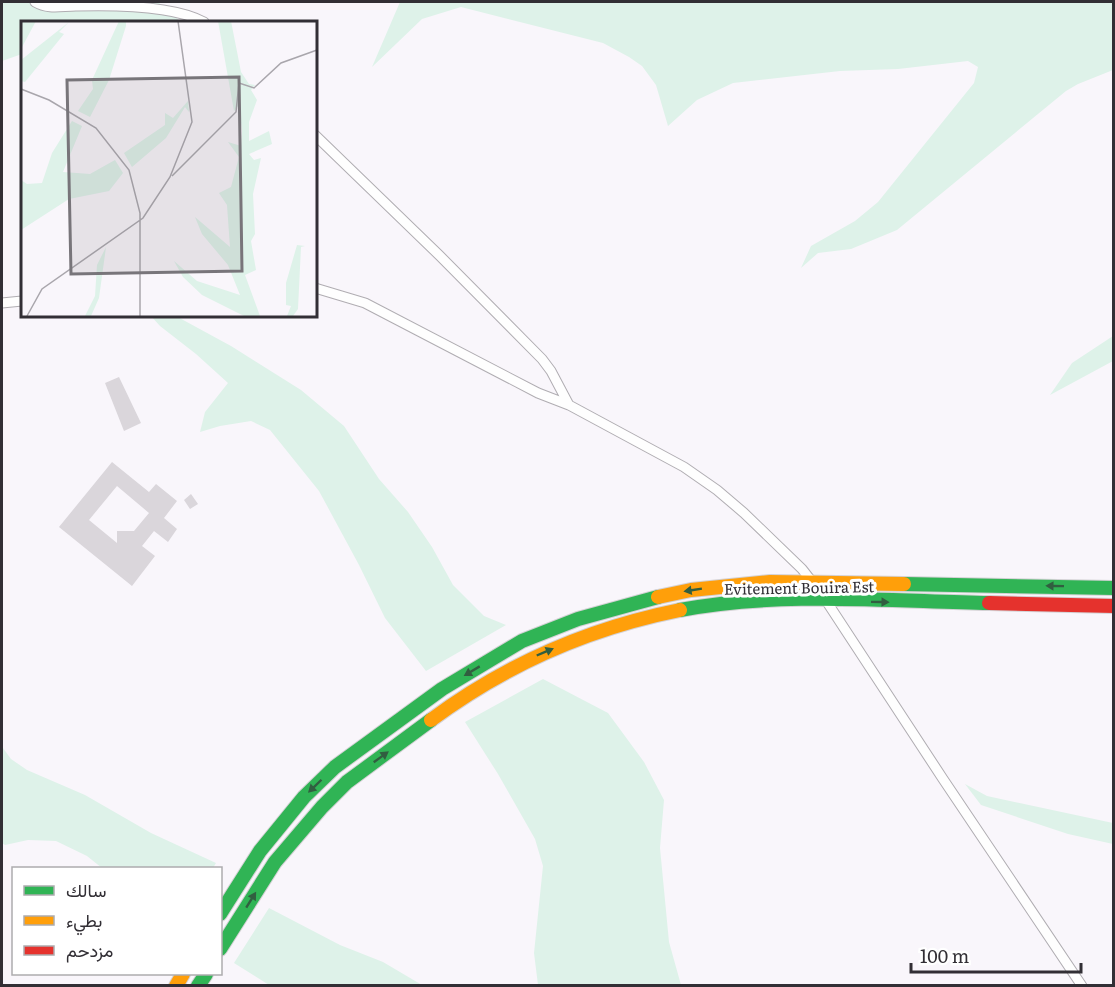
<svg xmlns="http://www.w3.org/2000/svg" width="1115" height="987" viewBox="0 0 1115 987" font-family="Literata,Vazirmatn,serif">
	<rect width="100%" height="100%" fill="#f9f6fb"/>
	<path fill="#def2e9" d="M2,2H158L181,22H22V54L2,61Z
		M400,2H1113V70L1078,84L1066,91L897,230L851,249L818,253L801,268L811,246L855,221L878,202L974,83L978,67L968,61L898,69L840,71L733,83L697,100L668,126L656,85L642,66L629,57L603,43L461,7L422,19L372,67Z
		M150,315H174L231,346L301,390L344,426L379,479L408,512L432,547L453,585L484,616L506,625L426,671L385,618L359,565L319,491L270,430L251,421L220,426L200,432L205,412L228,383L196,354L160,326Z
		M1113,336V361L1050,395L1072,363Z
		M543,679L608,713L644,762L664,800L660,848L669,942L681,985H538L534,953L543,866L535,839L498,774L465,722Z
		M3,748L11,759L27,770L85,795L151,833L216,863L213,868H102L87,856L56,841L28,840L5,845L2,843V749Z
		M965,784L987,796L1113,823V844L1068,834L981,805Z
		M269,908L340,945L383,962L422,985H269L234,963Z"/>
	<path fill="#dad6db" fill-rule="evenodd" d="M119,377L141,423L124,431L105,383Z
		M112,462L149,492L156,484L177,501L164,518L177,529L168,542L154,531L142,546L155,556L132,586L59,527ZM117,486L149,513L134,531H117V543L89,520Z
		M191,494L198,504L190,509L184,500Z"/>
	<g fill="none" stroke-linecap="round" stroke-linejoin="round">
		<defs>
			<path id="street" d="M35,2C49,10 61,6 76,6C112,5 173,5 204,22
				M315,135L440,256L542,359L551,371L569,405
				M315,288L365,303L538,393L569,405L684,467L717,490L744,513L802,569L813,583
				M2,303L22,301
				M825,599L943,779L1082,986"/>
			<path id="fast" d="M904,584L1114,588
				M680,610C780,591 888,601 989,603
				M220,914L260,851L304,797L335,767L442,689L522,641L578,619L658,597
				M220,949L275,862L322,807L347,782L431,720
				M198,986L206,974"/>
			<path id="slow" d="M658,597L691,590L770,582L904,584
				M431,720C505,665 590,628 680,610
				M176,986L183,974"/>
			<path id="jam" d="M989,603L1114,606"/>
		</defs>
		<use href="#street" stroke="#b0adb2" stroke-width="11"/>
		<use href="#fast" stroke="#d4d2d5" stroke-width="16"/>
		<use href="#slow" stroke="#d4d2d5" stroke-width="16"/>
		<use href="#jam" stroke="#d4d2d5" stroke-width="16"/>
		<use href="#street" stroke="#fefefe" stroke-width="9"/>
		<use href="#fast" stroke="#30b455" stroke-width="14"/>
		<use href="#slow" stroke="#ff9f0a" stroke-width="14"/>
		<use href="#jam" stroke="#e5322d" stroke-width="14"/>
	</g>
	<defs><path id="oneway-solid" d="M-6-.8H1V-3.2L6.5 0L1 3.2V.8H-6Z" transform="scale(1.5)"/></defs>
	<g fill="#315e40">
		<use href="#oneway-solid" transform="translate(1055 586) rotate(-179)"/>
		<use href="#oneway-solid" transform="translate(693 590) rotate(171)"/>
		<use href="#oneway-solid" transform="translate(880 602) rotate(1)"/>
		<use href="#oneway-solid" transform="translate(545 652) rotate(-23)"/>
		<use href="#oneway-solid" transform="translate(472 671) rotate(149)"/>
		<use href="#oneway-solid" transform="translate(381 757) rotate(-36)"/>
		<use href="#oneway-solid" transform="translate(315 786) rotate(136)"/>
		<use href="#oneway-solid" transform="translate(251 900) rotate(-58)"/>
	</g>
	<g text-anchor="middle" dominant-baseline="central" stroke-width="6" stroke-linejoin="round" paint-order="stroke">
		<g font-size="15" fill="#322f35" stroke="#fff">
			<text transform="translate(799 587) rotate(-1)">Evitement Bouira Est</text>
		</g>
	</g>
	<g transform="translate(21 21)">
		<rect width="296" height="296" fill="#f9f6fb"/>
		<path d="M0,0H15L0,28ZM98,0H105V5L88,59L69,96L57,90L72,68L71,59ZM197,0H210L220,51L228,63L234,64L230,69L236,79L228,101V120L248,110L251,123L228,133L233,139L240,137L232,173L234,213L230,220L235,249L224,254L239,295H223L181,274L162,256L153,240L176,260L219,274L207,244L181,213L174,196L209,226L206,184L198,172L210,166L218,136L207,121L220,125L221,110L218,84L213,90ZM48,1L38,11L43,13L4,61L0,60V39ZM167,80L168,91L164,86L145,117L111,146L103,132L144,104V92L152,97ZM51,100L61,105L42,151L69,153L94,139L102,152L88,170L48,178L0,209V159L6,163L21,162L31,132ZM276,224L284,225L280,226L277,288L272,295H266L270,285L265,284V262ZM85,226L78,277L70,295H64L74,275L76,244Z" fill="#def2e9"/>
		<path fill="none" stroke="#a9a6ac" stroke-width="1.5" d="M0,68L28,79L75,107L108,149L119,192V295M151,155L215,91L218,62L233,67L260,42L296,29M6,295L21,268L122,197L149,156L171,101L157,0"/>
		<path fill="#78757a" fill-opacity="0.15" stroke="#78757a" stroke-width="3" d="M218,56L221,250L50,253L46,59Z"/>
		<rect width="296" height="296" fill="none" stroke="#322f35" stroke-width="3"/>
	</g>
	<rect width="1115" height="987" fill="none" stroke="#322f35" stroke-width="6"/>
	<rect x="12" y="867" width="210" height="108" fill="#ffffff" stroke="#adacae" stroke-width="1.5"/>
	<rect x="24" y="886" width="30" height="9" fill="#30b455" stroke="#adacae" stroke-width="1.5"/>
	<text x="66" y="897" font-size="18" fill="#322f35">سالك</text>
	<rect x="24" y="916" width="30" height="9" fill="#ff9f0a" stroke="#adacae" stroke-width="1.5"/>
	<text x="66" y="927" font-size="18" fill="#322f35">بطيء</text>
	<rect x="24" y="946" width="30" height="9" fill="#e5322d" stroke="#adacae" stroke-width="1.5"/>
	<text x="66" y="957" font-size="18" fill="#322f35">مزدحم</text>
	<path d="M911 963v9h170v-9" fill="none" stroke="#322f35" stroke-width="3"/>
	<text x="920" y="963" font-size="18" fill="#322f35" stroke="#ffffff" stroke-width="4.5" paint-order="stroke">100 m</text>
</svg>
